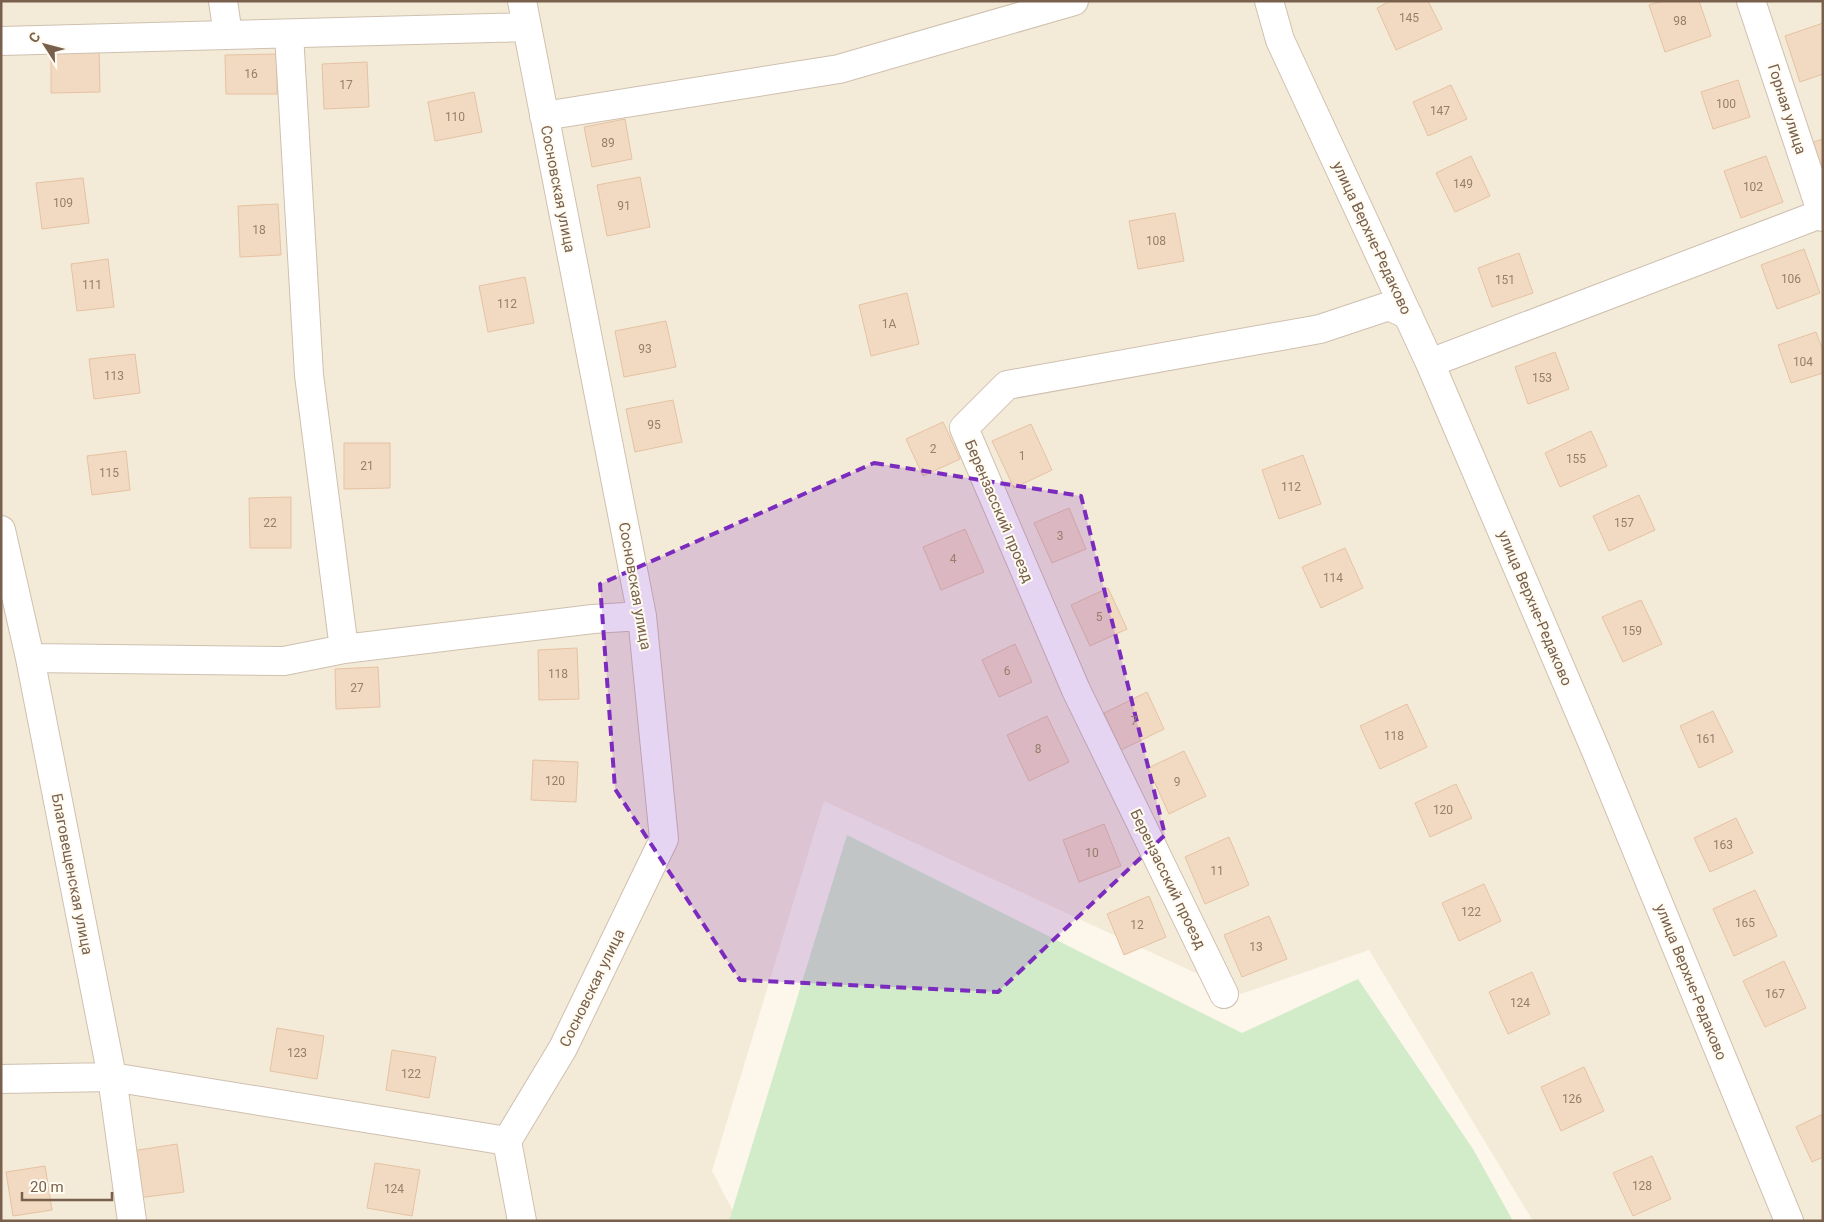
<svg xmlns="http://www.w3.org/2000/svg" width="1824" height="1222" viewBox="0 0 1824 1222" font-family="Roboto,sans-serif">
	<rect width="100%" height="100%" fill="#fcf7ea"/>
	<path fill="#f4ead8" d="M1,1H1823V1221H1533L1369,950L1241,994L824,801L712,1171L738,1221H1Z"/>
	<path fill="#d2ebc8" d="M847,835L1242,1033L1358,979L1473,1149L1513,1221H729Z"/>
	<path fill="#f2dac2" stroke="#e5c2a2" d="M1390,1H1428L1442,29L1396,50L1377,8Z
		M1662,1H1699L1711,36L1665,52L1649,5Z
		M1823,23V74L1800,82L1785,36Z
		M99,46L100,92L51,93V47Z
		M277,54V94H226L225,55Z
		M367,62L369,107L324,109L322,64Z
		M1738,80L1750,117L1713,129L1701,92Z
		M1451,85L1467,119L1428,136L1413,102Z
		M474,92L482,132L435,141L428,102Z
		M625,119L632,159L592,167L584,127Z
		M1823,139V178L1811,143Z
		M1471,156L1490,196L1455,212L1436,173Z
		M1766,156L1783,202L1741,218L1724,171Z
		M640,177L650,227L607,236L597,185Z
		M83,178L89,223L42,229L36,183Z
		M278,204L281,255L240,257L238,206Z
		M1175,213L1184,261L1138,269L1129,221Z
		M1804,249L1820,293L1777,309L1761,265Z
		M1519,253L1533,293L1492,307L1478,268Z
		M108,259L114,307L77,311L71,264Z
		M525,277L534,323L488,332L479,286Z
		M907,293L919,344L871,356L859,305Z
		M666,321L676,367L624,377L615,331Z
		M1816,332L1823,351V373L1791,383L1778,345Z
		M1555,352L1569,389L1528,404L1515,367Z
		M135,354L140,393L94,399L89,359Z
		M673,400L682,442L635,452L626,409Z
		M943,422L960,459L923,476L906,439Z
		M1031,424L1052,470L1014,488L992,441Z
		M1591,431L1607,466L1560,487L1545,453Z
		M344,443H390V488L344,489Z
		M126,451L130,490L92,495L87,456Z
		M1303,455L1321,504L1279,519L1262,470Z
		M1639,495L1655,530L1609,551L1593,516Z
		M291,497V548H250L249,498Z
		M1069,508L1086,549L1052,563L1034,523Z
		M965,529L984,572L941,590L923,547Z
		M1345,548L1363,588L1321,608L1302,567Z
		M1108,588L1127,629L1090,646L1071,605Z
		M1641,600L1662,644L1623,662L1602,617Z
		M1015,644L1032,682L999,697L982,660Z
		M577,648L579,699L539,700L538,650Z
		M378,667L380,707L336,709L335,669Z
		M1147,692L1164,729L1121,750L1104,713Z
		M1407,704L1427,747L1380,769L1360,726Z
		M1713,711L1733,752L1699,768L1680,726Z
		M1047,716L1069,762L1029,781L1007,735Z
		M1184,751L1206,796L1169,814L1148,768Z
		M533,760L578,762L576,802L531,800Z
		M1456,784L1472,818L1430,837L1415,803Z
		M1736,818L1753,853L1710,872L1694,838Z
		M1104,824L1121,866L1079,882L1063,840Z
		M1229,837L1249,885L1205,904L1185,857Z
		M1484,884L1501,921L1459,941L1442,903Z
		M1755,890L1777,936L1734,956L1713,909Z
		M1149,896L1166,937L1124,955L1107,914Z
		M1269,916L1287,959L1242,977L1224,935Z
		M1784,961L1806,1008L1765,1027L1743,981Z
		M1532,972L1550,1014L1508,1034L1489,992Z
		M277,1028L324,1036L317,1079L270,1071Z
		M392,1050L436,1057L429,1098L386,1090Z
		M1584,1067L1604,1111L1561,1131L1541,1087Z
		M1823,1114V1157L1812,1162L1796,1127Z
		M177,1144L184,1192L138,1198L132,1151Z
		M1652,1156L1671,1199L1633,1216L1613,1173Z
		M375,1163L420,1170L412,1216L367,1208Z
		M45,1166L52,1210L13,1216L6,1172Z"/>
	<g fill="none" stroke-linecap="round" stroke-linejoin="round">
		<defs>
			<path id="minor" d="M223,1L228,35
				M1269,1L1280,40L1430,363L1596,751L1789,1221
				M1751,1L1823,217
				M289,34L309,375L344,649
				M1,41L527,27
				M544,116L839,69L1074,1
				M1430,363L1823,213
				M1,530L30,658L112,1077L132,1221
				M30,658L284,661L344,649L593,619L642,616
				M1224,994L1076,690L964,428L1007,385L1320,329L1389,306L1408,315
				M1,1079L112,1077L507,1141
				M507,1141L563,1048L664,839L642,616L522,1
				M507,1141L522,1221"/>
		</defs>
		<use href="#minor" stroke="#cfc0af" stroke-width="30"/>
		<use href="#minor" stroke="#fff" stroke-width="28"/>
	</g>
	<path fill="#7b2cbf" fill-opacity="0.2" stroke="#7b2cbf" stroke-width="4" stroke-dasharray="10 6" stroke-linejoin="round" d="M874,463L1081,496L1165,835L998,992L740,980L615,789L600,584Z"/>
	<g text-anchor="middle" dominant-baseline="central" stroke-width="4" stroke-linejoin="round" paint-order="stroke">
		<g font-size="12" fill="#967e6a">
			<text x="1409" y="18">145</text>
			<text x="1680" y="21">98</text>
			<text x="251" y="74">16</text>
			<text x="346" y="85">17</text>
			<text x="1726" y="104">100</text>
			<text x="1440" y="111">147</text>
			<text x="455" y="117">110</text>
			<text x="608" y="143">89</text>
			<text x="1463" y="184">149</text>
			<text x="1753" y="187">102</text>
			<text x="63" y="203">109</text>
			<text x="624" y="206">91</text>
			<text x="259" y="230">18</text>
			<text x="1156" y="241">108</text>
			<text x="1791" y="279">106</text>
			<text x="1505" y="280">151</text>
			<text x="92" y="285">111</text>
			<text x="507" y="304">112</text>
			<text x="889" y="324">1А</text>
			<text x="645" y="349">93</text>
			<text x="1803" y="362">104</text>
			<text x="114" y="376">113</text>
			<text x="1542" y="378">153</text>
			<text x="654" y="425">95</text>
			<text x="933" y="449">2</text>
			<text x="1022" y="456">1</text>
			<text x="1576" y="459">155</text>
			<text x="367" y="466">21</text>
			<text x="109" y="473">115</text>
			<text x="1291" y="487">112</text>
			<text x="270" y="523">22</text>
			<text x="1624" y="523">157</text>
			<text x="1060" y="536">3</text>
			<text x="953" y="559">4</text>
			<text x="1333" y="578">114</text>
			<text x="1099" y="617">5</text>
			<text x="1632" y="631">159</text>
			<text x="1007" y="671">6</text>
			<text x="558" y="674">118</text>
			<text x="357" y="688">27</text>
			<text x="1134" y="721">7</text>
			<text x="1394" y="736">118</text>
			<text x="1706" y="739">161</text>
			<text x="1038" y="749">8</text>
			<text x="555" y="781">120</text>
			<text x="1177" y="782">9</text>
			<text x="1443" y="810">120</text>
			<text x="1723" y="845">163</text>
			<text x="1092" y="853">10</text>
			<text x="1217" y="871">11</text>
			<text x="1471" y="912">122</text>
			<text x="1745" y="923">165</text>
			<text x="1137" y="925">12</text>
			<text x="1256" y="947">13</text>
			<text x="1775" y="994">167</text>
			<text x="1520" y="1003">124</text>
			<text x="297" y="1053">123</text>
			<text x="411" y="1074">122</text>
			<text x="1572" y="1099">126</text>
			<text x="1642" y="1186">128</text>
			<text x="394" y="1189">124</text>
		</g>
		<g font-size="15" fill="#78604d" stroke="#fffbf1">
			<text transform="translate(1787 109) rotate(72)">Горная улица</text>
			<text transform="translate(558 189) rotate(79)">Сосновская улица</text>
			<text transform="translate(1372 238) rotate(65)">улица Верхне-Редаково</text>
			<text transform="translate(999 511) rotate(67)">Берензасский проезд</text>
			<text transform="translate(635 586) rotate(80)">Сосновская улица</text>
			<text transform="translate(1535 608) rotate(67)">улица Верхне-Редаково</text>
			<text transform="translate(72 874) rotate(79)">Благовещенская улица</text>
			<text transform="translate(1168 879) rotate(64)">Берензасский проезд</text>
			<text transform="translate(1691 982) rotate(68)">улица Верхне-Редаково</text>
			<text transform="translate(592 988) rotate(-64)">Сосновская улица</text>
		</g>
	</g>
	<rect width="1824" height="1222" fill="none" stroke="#78604d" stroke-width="5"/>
	<g transform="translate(45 45) rotate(306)" stroke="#fffbf1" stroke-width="4" paint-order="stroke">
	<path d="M0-4L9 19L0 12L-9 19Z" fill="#78604d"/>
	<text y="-8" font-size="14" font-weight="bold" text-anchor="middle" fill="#78604d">С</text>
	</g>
	<path d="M22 1192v8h90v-8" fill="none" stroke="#78604d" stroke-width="2.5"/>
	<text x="30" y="1192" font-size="15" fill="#78604d" stroke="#fffbf1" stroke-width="4" paint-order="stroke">20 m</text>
</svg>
